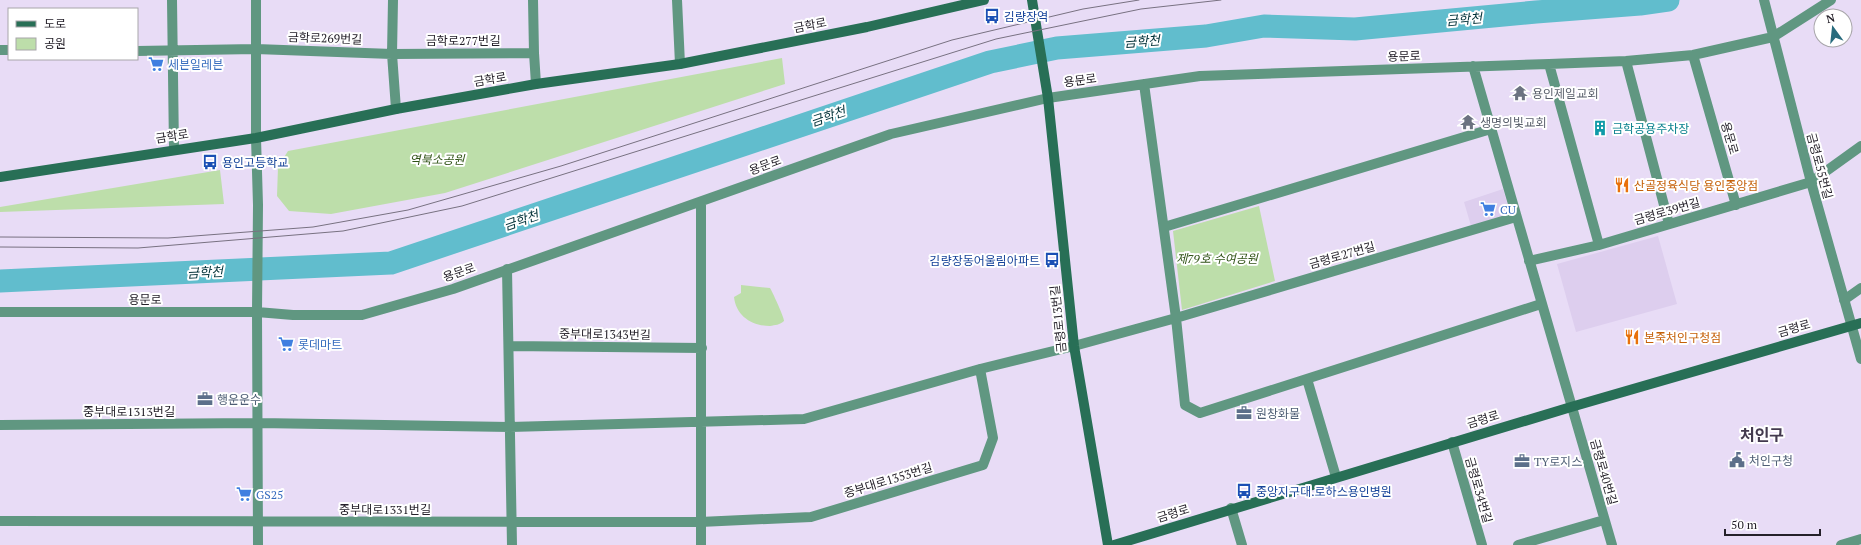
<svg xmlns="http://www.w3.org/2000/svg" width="1861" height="545" viewBox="0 0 1861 545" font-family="'PT Serif','Noto Sans KR',serif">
	<rect width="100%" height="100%" fill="#e8dcf6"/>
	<path fill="#ddceee" d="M1503,189L1511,216L1471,226L1464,202Z
		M1658,236L1677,304L1576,332L1557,264Z"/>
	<path fill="#bddeaa" d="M782,58L785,84L445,193L331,214L289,211L277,196L278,167L288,151Z
		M220,170L224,204L0,212V207Z
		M1259,206L1275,281L1182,310L1173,231Z
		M741,285L770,288C772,291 785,319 784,321C780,325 775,325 770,326C752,326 736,316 734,297L741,293Z"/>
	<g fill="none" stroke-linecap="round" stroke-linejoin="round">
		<path stroke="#61bdcd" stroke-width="23" d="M0,281L391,263L990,62L1057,48L1206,36L1264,26L1355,29L1536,12L1640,4L1668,0"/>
		<path stroke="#609781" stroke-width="10" d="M172,0L174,149
			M256,0V138L258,205L257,312L258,545
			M393,0L392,54L396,109
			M533,0L534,53L536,84
			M677,0L680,64
			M1764,0L1811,182L1861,359
			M0,50H9
			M137,51L256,49L392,54L534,53
			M1693,55L1736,205
			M1626,61L1669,224
			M1549,64L1599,245
			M1473,66L1612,545
			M1144,84L1176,318L1185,405L1200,413L1541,304
			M1164,227L1491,129
			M1529,261L1599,245L1811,182L1861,146
			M507,269L512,545
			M1844,300L1861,288
			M0,312H257L293,315H362L453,289L891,134L1048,98L1200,76L1549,64L1626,61L1693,55L1773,37L1831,0
			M509,346L702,348
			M1307,379L1336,477
			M0,425L259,423L510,427L804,419L980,369L1074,346L1176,318L1516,217
			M1452,442L1482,545
			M1231,508L1242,545
			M0,521L700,522L811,517L983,465L993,438L980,369
			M701,545V202
			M1518,545L1604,520
			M1841,545L1861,539"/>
		<path stroke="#286f56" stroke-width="10" d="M1032,0L1048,98L1074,346L1108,545
			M0,177L256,138L396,109L536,84L680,64L867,27L984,0
			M1114,545L1571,407L1861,323"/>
		<path stroke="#787181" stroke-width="1" d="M0,237L168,238L313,227L408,210L561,166L952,40L1083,9L1139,0
			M0,247L138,248L343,231L462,206L996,39L1141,9L1221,0"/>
	</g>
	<defs>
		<symbol id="bus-bare" viewBox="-9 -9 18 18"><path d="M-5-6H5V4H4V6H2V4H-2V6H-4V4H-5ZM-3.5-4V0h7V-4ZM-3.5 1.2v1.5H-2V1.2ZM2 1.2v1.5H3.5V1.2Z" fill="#1a4fb4" stroke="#fff" stroke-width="2.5" paint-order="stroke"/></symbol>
		<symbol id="supermarket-bare" viewBox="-9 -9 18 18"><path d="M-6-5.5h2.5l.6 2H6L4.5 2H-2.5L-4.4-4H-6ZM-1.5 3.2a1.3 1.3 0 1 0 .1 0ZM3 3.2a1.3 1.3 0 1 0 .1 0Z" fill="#3f7fe0" stroke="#fff" stroke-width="2.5" paint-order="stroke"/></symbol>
		<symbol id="temple-bare" viewBox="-9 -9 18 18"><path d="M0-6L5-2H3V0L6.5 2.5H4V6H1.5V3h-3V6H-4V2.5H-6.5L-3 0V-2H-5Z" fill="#6b7280" stroke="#fff" stroke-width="2.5" paint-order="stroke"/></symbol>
		<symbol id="building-bare" viewBox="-9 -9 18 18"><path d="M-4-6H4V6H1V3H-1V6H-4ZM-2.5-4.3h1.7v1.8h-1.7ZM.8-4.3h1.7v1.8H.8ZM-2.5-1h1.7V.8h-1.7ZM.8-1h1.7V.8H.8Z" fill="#0f9aa8" stroke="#fff" stroke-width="2.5" paint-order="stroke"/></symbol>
		<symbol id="restaurant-bare" viewBox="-9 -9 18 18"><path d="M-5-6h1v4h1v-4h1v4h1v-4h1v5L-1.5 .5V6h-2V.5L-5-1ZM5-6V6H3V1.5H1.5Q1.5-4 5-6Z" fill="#e8710a" stroke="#fff" stroke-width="2.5" paint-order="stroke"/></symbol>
		<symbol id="office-bare" viewBox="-9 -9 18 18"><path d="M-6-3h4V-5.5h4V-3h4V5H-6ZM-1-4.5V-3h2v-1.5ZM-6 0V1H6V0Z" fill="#5c6f8a" stroke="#fff" stroke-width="2.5" paint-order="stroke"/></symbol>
		<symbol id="civic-bare" viewBox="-9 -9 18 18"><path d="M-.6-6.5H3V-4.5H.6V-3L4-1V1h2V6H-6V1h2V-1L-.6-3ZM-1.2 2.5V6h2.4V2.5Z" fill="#5c6f8a" stroke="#fff" stroke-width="2.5" paint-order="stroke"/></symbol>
	</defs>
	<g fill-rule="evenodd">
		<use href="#bus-bare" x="981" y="5" width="22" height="22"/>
		<use href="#supermarket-bare" x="145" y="53" width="22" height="22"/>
		<use href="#temple-bare" x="1509" y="82" width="22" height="22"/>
		<use href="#temple-bare" x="1457" y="111" width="22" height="22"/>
		<use href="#building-bare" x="1589" y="117" width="22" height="22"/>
		<use href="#bus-bare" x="199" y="151" width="22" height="22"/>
		<use href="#restaurant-bare" x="1611" y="174" width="22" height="22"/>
		<use href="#supermarket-bare" x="1477" y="198" width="22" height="22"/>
		<use href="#bus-bare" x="1041" y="249" width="22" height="22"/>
		<use href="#restaurant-bare" x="1621" y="326" width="22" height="22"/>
		<use href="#supermarket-bare" x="275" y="333" width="22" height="22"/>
		<use href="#office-bare" x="194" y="388" width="22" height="22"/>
		<use href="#office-bare" x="1233" y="402" width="22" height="22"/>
		<use href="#civic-bare" x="1726" y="449" width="22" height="22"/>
		<use href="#office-bare" x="1511" y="450" width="22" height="22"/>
		<use href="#bus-bare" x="1233" y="480" width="22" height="22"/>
		<use href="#supermarket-bare" x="233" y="483" width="22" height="22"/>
	</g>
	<g text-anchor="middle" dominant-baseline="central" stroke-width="4" stroke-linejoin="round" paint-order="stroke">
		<g font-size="12" fill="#164399" stroke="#fff" text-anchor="start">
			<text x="1004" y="16">김량장역</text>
			<text x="222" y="162">용인고등학교</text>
			<text x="1040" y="260" text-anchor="end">김량장동어울림아파트</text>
			<text x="1256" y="491">중앙지구대.로하스용인병원</text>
		</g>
		<g font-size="12" fill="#25212a" stroke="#fff">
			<text transform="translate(810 25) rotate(-11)">금학로</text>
			<text transform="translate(325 38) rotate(2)">금학로269번길</text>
			<text x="463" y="40">금학로277번길</text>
			<text transform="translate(1404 56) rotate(-2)">용문로</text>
			<text transform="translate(490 79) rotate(-10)">금학로</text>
			<text transform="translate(1080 80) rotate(-8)">용문로</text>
			<text transform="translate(172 136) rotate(-9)">금학로</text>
			<text transform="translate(1730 138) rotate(74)">용문로</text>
			<text transform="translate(765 165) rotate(-20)">용문로</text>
			<text transform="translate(1820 166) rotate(75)">금령로55번길</text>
			<text transform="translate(1667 211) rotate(-16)">금령로39번길</text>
			<text transform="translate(1342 255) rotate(-16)">금령로27번길</text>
			<text transform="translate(459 272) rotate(-19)">용문로</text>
			<text x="145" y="299">용문로</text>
			<text transform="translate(1058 319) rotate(-96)">금령로13번길</text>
			<text transform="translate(1794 328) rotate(-16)">금령로</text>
			<text transform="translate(605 334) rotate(1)">중부대로1343번길</text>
			<text x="129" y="411">중부대로1313번길</text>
			<text transform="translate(1483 419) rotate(-17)">금령로</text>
			<text transform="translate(1604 472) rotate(74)">금령로40번길</text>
			<text transform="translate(888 480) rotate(-17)">중부대로1353번길</text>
			<text transform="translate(1479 490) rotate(74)">금령로34번길</text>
			<text x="385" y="509">중부대로1331번길</text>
			<text transform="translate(1173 513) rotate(-17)">금령로</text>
		</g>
		<g font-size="12" fill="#366cbe" stroke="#fff" text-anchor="start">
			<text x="168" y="64">세븐일레븐</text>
			<text x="1500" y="209">CU</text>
			<text x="298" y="344">롯데마트</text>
			<text x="256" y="494">GS25</text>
		</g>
		<g font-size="12" fill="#5b616d" stroke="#fff" text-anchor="start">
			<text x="1532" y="93">용인제일교회</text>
			<text x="1480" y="122">생명의빛교회</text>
		</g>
		<g font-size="12" fill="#0d838f" stroke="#fff" text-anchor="start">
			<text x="1612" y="128">금학공용주차장</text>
		</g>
		<g font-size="12" font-style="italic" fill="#305317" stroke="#fff">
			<text x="437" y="159">역북소공원</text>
			<text x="1217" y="258">제79호 수여공원</text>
		</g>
		<g font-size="12" fill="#c56008" stroke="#fff" text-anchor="start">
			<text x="1634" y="185">산골정육식당 용인중앙점</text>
			<text x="1644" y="337">본죽처인구청점</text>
		</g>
		<g font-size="12" fill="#4e5e75" stroke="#fff" text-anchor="start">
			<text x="217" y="399">행운운수</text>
			<text x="1256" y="413">원창화물</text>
			<text x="1749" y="460">처인구청</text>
			<text x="1534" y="461">TY로지스</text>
		</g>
		<g font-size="13" font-style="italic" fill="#033239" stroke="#fff">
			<text transform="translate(1464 19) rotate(-5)">금학천</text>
			<text transform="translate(1142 41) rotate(-4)">금학천</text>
			<text transform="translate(828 116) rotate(-19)">금학천</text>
			<text transform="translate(521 220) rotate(-19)">금학천</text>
			<text transform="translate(205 272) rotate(-3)">금학천</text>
		</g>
		<g font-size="16" font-weight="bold" fill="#433a4e" stroke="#fff">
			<text x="1762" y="435">처인구</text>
		</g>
	</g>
	<rect x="8" y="8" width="130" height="52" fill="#ffffff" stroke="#a8a6aa"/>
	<rect x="16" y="21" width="20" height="6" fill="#286f56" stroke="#a8a6aa"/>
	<text x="44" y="28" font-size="12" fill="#25212a">도로</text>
	<rect x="16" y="38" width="20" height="12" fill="#bddeaa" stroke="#a8a6aa"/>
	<text x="44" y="48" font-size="12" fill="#25212a">공원</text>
	<g transform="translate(1833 28) rotate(345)"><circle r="19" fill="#ffffff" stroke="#a8a6aa"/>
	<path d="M0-3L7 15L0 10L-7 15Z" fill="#286b7d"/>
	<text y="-6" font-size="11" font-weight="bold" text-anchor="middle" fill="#25212a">N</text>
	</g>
	<path d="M1725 529v6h95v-6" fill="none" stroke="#25212a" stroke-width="2"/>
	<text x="1731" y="529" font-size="12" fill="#25212a" stroke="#ffffff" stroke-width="3" paint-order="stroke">50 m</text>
</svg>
